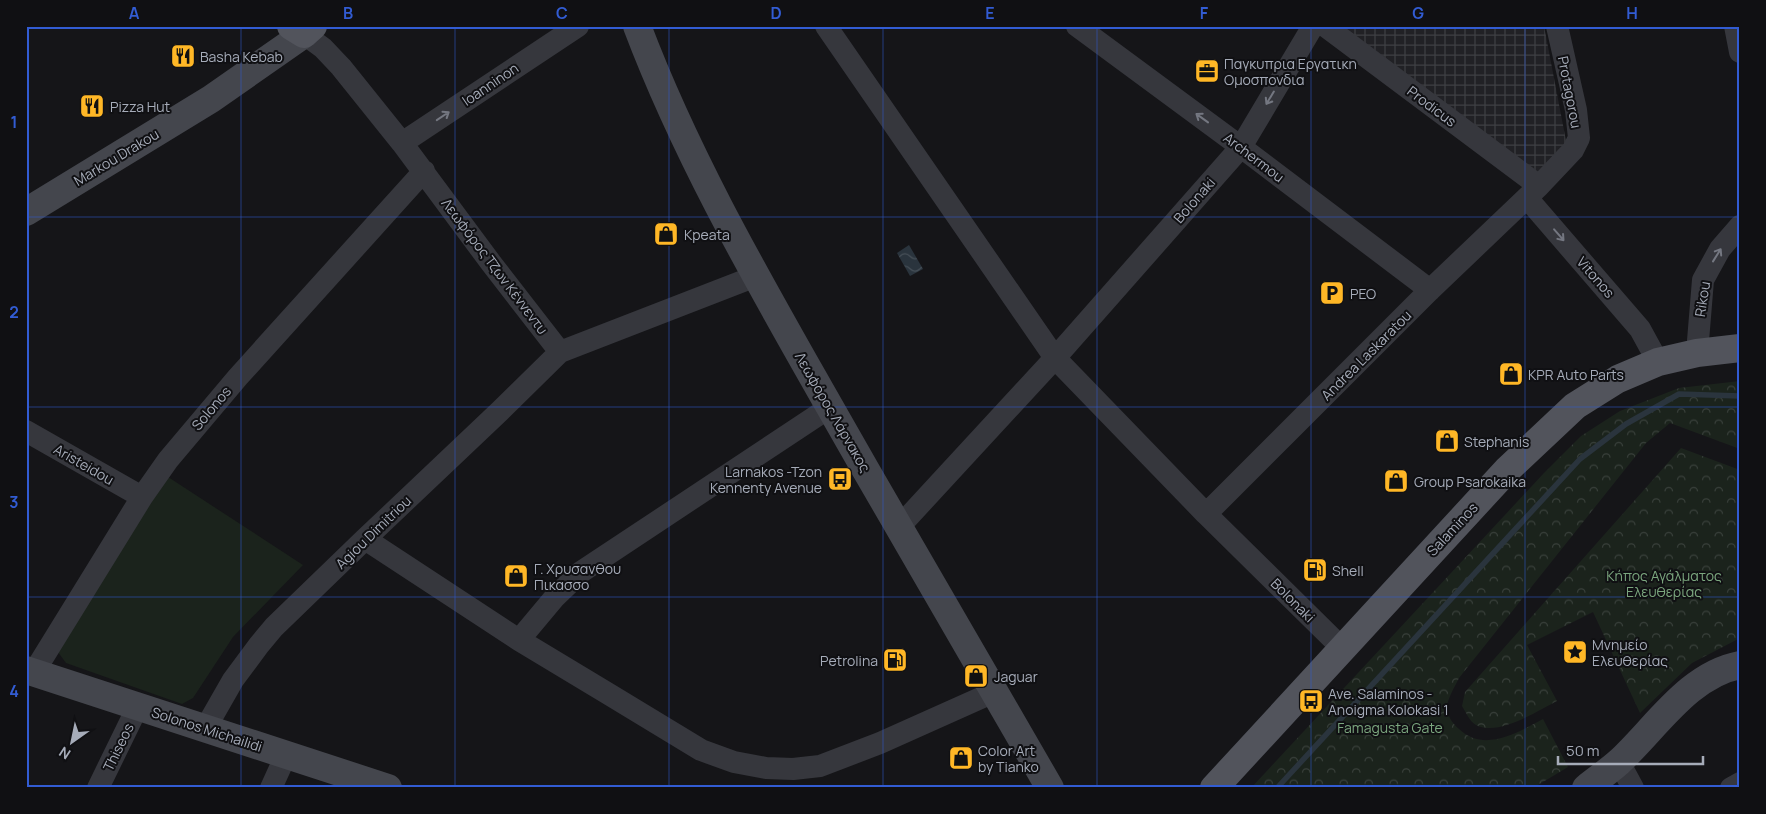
<svg xmlns="http://www.w3.org/2000/svg" width="1766" height="814" viewBox="0 0 1766 814" font-family="Manrope,sans-serif">
	<defs>
		<pattern id="industrial-grid" width="8" height="8" patternUnits="userSpaceOnUse" patternTransform="scale(1.25)"><rect width="8" height="8" fill="#212125"/><path d="M0 4h8M4 0v8" fill="none" stroke="#3e3f43"/></pattern>
		<pattern id="park-crowns" width="20" height="18" patternUnits="userSpaceOnUse" patternTransform="scale(1.25)"><rect width="20" height="18" fill="#1b231c"/><path d="M2 6a3 3 0 1 1 6 0M12 15a3 3 0 1 1 6 0" fill="none" stroke="#39403b"/></pattern>
		<pattern id="water-waves" width="16" height="10" patternUnits="userSpaceOnUse" patternTransform="scale(1.25)"><rect width="16" height="10" fill="#2a343d"/><path d="M0 5q4-4 8 0t8 0" fill="none" stroke="#464f57"/></pattern>
	</defs>
	<rect width="100%" height="100%" fill="#151518"/>
	<path fill="url(#industrial-grid)" d="M1342,26H1544L1567,146L1539,174Z"/>
	<path fill="#1b231c" d="M162,473L303,565L233,637L193,698L182,704L66,663L55,648Z"/>
	<path fill="url(#park-crowns)" d="M1740,381V449L1670,423L1646,443L1459,678C1455,686 1448,698 1447,706C1447,716 1452,723 1459,729C1484,753 1517,733 1543,719L1568,767L1533,788H1251L1544,473L1581,436L1620,411L1679,388Z
		M1681,448L1740,470V638L1692,663L1640,713L1593,612L1527,645L1557,701C1537,711 1498,737 1476,725C1469,721 1466,712 1462,706L1465,692Z"/>
	<path fill="url(#water-waves)" d="M909,245L923,269L910,276L897,253Z"/>
	<g fill="none" stroke-linecap="round" stroke-linejoin="round">
		<path stroke="#2a343d" stroke-width="5.5" d="M1277,788L1580,459L1626,424L1679,394L1740,396"/>
		<path stroke="#36373d" stroke-width="22" d="M826,26L1055,358L1206,514L1343,649
			M1077,26L1241,147L1430,290
			M1325,26L1539,186
			M1735,26L1740,52
			M304,34L323,48L341,67L402,143L491,263L560,352
			M402,143L578,26
			M1527,198L1640,329L1658,362
			M1697,353L1703,280L1720,249L1740,226
			M26,431L142,497
			M1206,514L1430,290L1539,186L1573,150L1579,138L1576,110L1557,26
			M899,527L1055,358L1241,147L1313,26
			M365,539L519,640L607,693L701,750L734,762L766,768L793,769L820,766L880,743L994,692
			M519,640L555,597L581,572L830,407
			M34,672L142,497L168,460L238,377L424,171
			M205,729L233,680L259,645L274,627L365,539L500,411L560,352L756,276
			M1619,762L1633,788
			M98,788L138,706
			M271,788L286,755
			M1731,788L1740,783"/>
		<path stroke="#44464d" stroke-width="28" d="M637,26C685,153 752,270 819,388C895,522 973,655 1050,788
			M26,212L211,99L304,34
			M26,670L388,788
			M1586,788C1597,779 1609,771 1619,762C1656,728 1688,675 1740,665"/>
		<path stroke="#52545c" stroke-width="28" d="M291,26L304,34L313,26
			M1214,788L1507,470L1575,406L1618,379L1658,362L1697,353L1740,348"/>
	</g>
	<defs><path id="oneway-shaft" d="M-6 0H5M1.5-3L5.5 0L1.5 3" fill="none" stroke-width="1.6" stroke-linecap="round" stroke-linejoin="round" transform="scale(1.25)"/></defs>
	<g stroke="#747781">
		<use href="#oneway-shaft" transform="translate(1270 98) rotate(121)"/>
		<use href="#oneway-shaft" transform="translate(443 116) rotate(-34)"/>
		<use href="#oneway-shaft" transform="translate(1202 118) rotate(-144)"/>
		<use href="#oneway-shaft" transform="translate(1559 235) rotate(49)"/>
		<use href="#oneway-shaft" transform="translate(1717 255) rotate(-58)"/>
	</g>
	<path fill="none" stroke="#325cd3" stroke-width="1" stroke-opacity="0.55" d="M241,26V788M455,26V788M669,26V788M883,26V788M1097,26V788M1311,26V788M1525,26V788M26,217H1740M26,407H1740M26,597H1740"/>
	<defs>
		<symbol id="restaurant-square" viewBox="-11 -11 22 22"><rect x="-9" y="-9" width="18" height="18" rx="4" fill="#ffb726" stroke="#101013"/><path d="M-5-6h1v4h1v-4h1v4h1v-4h1v5L-1.5 .5V6h-2V.5L-5-1ZM5-6V6H3V1.5H1.5Q1.5-4 5-6Z" fill="#111"/></symbol>
		<symbol id="office-square" viewBox="-11 -11 22 22"><rect x="-9" y="-9" width="18" height="18" rx="4" fill="#ffb726" stroke="#101013"/><path d="M-6-3h4V-5.5h4V-3h4V5H-6ZM-1-4.5V-3h2v-1.5ZM-6 0V1H6V0Z" fill="#111"/></symbol>
		<symbol id="shop-square" viewBox="-11 -11 22 22"><rect x="-9" y="-9" width="18" height="18" rx="4" fill="#ffb726" stroke="#101013"/><path d="M-5-2.5h2.3a2.7 3.5 0 0 1 5.4 0H5L5.5 6h-11ZM-1.5-2.5h3a1.5 2.3 0 0 0-3 0Z" fill="#111"/></symbol>
		<symbol id="parking-square" viewBox="-11 -11 22 22"><rect x="-9" y="-9" width="18" height="18" rx="4" fill="#ffb726" stroke="#101013"/><path d="M-3.5-5.5H1a3.5 3.5 0 0 1 0 7H-1V5.5H-3.5ZM-1-3.4V-.6H.8a1.4 1.4 0 0 0 0-2.8Z" fill="#111"/></symbol>
		<symbol id="bus-square" viewBox="-11 -11 22 22"><rect x="-9" y="-9" width="18" height="18" rx="4" fill="#ffb726" stroke="#101013"/><path d="M-5-6H5V4H4V6H2V4H-2V6H-4V4H-5ZM-3.5-4V0h7V-4ZM-3.5 1.2v1.5H-2V1.2ZM2 1.2v1.5H3.5V1.2Z" fill="#111"/></symbol>
		<symbol id="fuel-square" viewBox="-11 -11 22 22"><rect x="-9" y="-9" width="18" height="18" rx="4" fill="#ffb726" stroke="#101013"/><path d="M-5.5-6h7V0h2V4h1.3V-2.5L3-4.5l.8-.8L6-3V5H2.5V1h-1V6h-7ZM-4.2-4.7v3.2H.2V-4.7Z" fill="#111"/></symbol>
		<symbol id="sight-square" viewBox="-11 -11 22 22"><rect x="-9" y="-9" width="18" height="18" rx="4" fill="#ffb726" stroke="#101013"/><path d="M0-6L1.8-2.2L6-1.7L2.9 1.2L3.7 5.4L0 3.3L-3.7 5.4L-2.9 1.2L-6-1.7L-1.8-2.2Z" fill="#111"/></symbol>
	</defs>
	<g fill-rule="evenodd">
		<use href="#restaurant-square" x="169" y="42" width="28" height="28"/>
		<use href="#office-square" x="1193" y="57" width="28" height="28"/>
		<use href="#restaurant-square" x="78" y="92" width="28" height="28"/>
		<use href="#shop-square" x="652" y="220" width="28" height="28"/>
		<use href="#parking-square" x="1318" y="279" width="28" height="28"/>
		<use href="#shop-square" x="1497" y="360" width="28" height="28"/>
		<use href="#shop-square" x="1433" y="427" width="28" height="28"/>
		<use href="#bus-square" x="826" y="465" width="28" height="28"/>
		<use href="#shop-square" x="1382" y="467" width="28" height="28"/>
		<use href="#fuel-square" x="1301" y="556" width="28" height="28"/>
		<use href="#shop-square" x="502" y="562" width="28" height="28"/>
		<use href="#sight-square" x="1561" y="638" width="28" height="28"/>
		<use href="#fuel-square" x="881" y="646" width="28" height="28"/>
		<use href="#shop-square" x="962" y="662" width="28" height="28"/>
		<use href="#bus-square" x="1297" y="687" width="28" height="28"/>
		<use href="#shop-square" x="947" y="744" width="28" height="28"/>
	</g>
	<g text-anchor="middle" dominant-baseline="central" stroke-width="4" stroke-linejoin="round" paint-order="stroke">
		<g font-size="14" fill="#a6acb9" stroke="#101013" text-anchor="start">
			<text x="200" y="56">Basha Kebab</text>
			<text x="1224" y="63">Παγκυπρια Εργατικη<tspan x="1224" dy="16">Ομοσπονδια</tspan></text>
			<text x="110" y="106">Pizza Hut</text>
			<text x="684" y="234">Kpeata</text>
			<text x="1350" y="293">PEO</text>
			<text x="1528" y="374">KPR Auto Parts</text>
			<text x="1464" y="441">Stephanis</text>
			<text x="822" y="471" text-anchor="end">Larnakos -Tzon<tspan x="822" dy="16">Kennenty Avenue</tspan></text>
			<text x="1414" y="481">Group Psarokaika</text>
			<text x="534" y="568">Γ. Χρυσανθου<tspan x="534" dy="16">Πικασσο</tspan></text>
			<text x="1332" y="570">Shell</text>
			<text x="1592" y="644">Μνημείο<tspan x="1592" dy="16">Ελευθερίας</tspan></text>
			<text x="878" y="660" text-anchor="end">Petrolina</text>
			<text x="994" y="676">Jaguar</text>
			<text x="1328" y="693">Ave. Salaminos -<tspan x="1328" dy="16">Anoigma Kolokasi 1</tspan></text>
			<text x="978" y="750">Color Art<tspan x="978" dy="16">by Tianko</tspan></text>
		</g>
		<g font-size="14" fill="#a6acb9" stroke="#101013">
			<text transform="translate(490 84) rotate(-34)">Ioanninon</text>
			<text transform="translate(1570 92) rotate(79)">Protagorou</text>
			<text transform="translate(1432 106) rotate(37)">Prodicus</text>
			<text transform="translate(116 157) rotate(-31)">Markou Drakou</text>
			<text transform="translate(1254 157) rotate(37)">Archermou</text>
			<text transform="translate(1194 200) rotate(-49)">Bolonaki</text>
			<text transform="translate(495 266) rotate(53)">Λεωφόρος Τζων Κέννεντυ</text>
			<text transform="translate(1596 277) rotate(49)">Vitonos</text>
			<text transform="translate(1702 299) rotate(-81)">Rikou</text>
			<text transform="translate(1366 355) rotate(-45)">Andrea Laskaratou</text>
			<text transform="translate(211 408) rotate(-50)">Solonos</text>
			<text transform="translate(833 412) rotate(60)">Λεωφόρος Λάρνακος</text>
			<text transform="translate(84 464) rotate(30)">Aristeidou</text>
			<text transform="translate(1452 529) rotate(-47)">Salaminos</text>
			<text transform="translate(373 532) rotate(-44)">Agiou Dimitriou</text>
			<text transform="translate(1293 600) rotate(45)">Bolonaki</text>
			<text transform="translate(207 729) rotate(18)">Solonos Michailidi</text>
			<text transform="translate(118 747) rotate(-64)">Thiseos</text>
		</g>
		<g font-size="14" fill="#7ba67e" stroke="#101013">
			<text x="1664" y="575">Κήπος Αγάλματος<tspan x="1664" dy="16">Ελευθερίας</tspan></text>
			<text x="1390" y="727">Famagusta Gate</text>
		</g>
	</g>
	<rect width="1766" height="814" fill="none" stroke="#101013" stroke-width="55"/>
	<g transform="translate(72 742) rotate(213)" stroke="#101013" stroke-width="4" paint-order="stroke">
	<path d="M0-4L9 19L0 12L-9 19Z" fill="#a6acb9"/>
	<text y="-8" font-size="14" font-weight="bold" text-anchor="middle" fill="#a6acb9">N</text>
	</g>
	<path d="M1558 756v8h145v-8" fill="none" stroke="#a6acb9" stroke-width="2.5"/>
	<text x="1566" y="756" font-size="15" fill="#a6acb9" stroke="#101013" stroke-width="4" paint-order="stroke">50 m</text>
	<rect x="28" y="28" width="1710" height="758" fill="none" stroke="#325cd3" stroke-width="2"/>
	<g font-size="16" text-anchor="middle" font-weight="bold" fill="#325cd3">
		<text x="134" y="19">A</text>
		<text x="348" y="19">B</text>
		<text x="562" y="19">C</text>
		<text x="776" y="19">D</text>
		<text x="990" y="19">E</text>
		<text x="1204" y="19">F</text>
		<text x="1418" y="19">G</text>
		<text x="1632" y="19">H</text>
		<text x="14" y="128">1</text>
		<text x="14" y="318">2</text>
		<text x="14" y="508">3</text>
		<text x="14" y="697">4</text>
	</g>
</svg>
